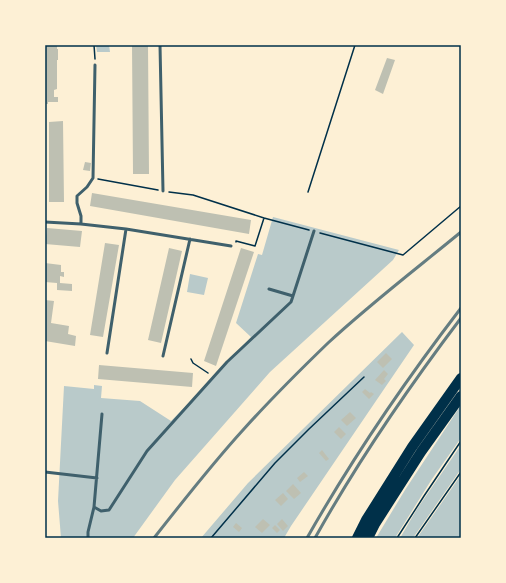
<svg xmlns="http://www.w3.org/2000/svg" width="506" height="583" viewBox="0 0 506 583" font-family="'PT Sans',sans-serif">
	<rect width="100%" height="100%" fill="#fdf0d5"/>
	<path fill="#b9caca" d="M96,45H109L110,52H97Z
		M273,217L399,250L393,260L270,372L175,480L133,538H61L58,501L64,386L94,389V385L102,386L101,398L140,401L171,421L214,378L251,337L236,323L258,254L262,255Z
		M190,274L208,278L204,295L187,292Z
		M402,332L414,345L291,526L284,538H201L248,483Z
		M461,405V438L432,479L395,538H376L405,490Z
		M461,445V469L413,538H400L417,509Z
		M461,475V538H417Z"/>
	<path fill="#bec0b2" d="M45,45H57V49H58V60H57V89L54,90V97H58V102H48V104H45Z
		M132,45H148L149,174H133Z
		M387,58L395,60L383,94L375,90Z
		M63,121L64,202H49V122Z
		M85,162L91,163L90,171L83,170Z
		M92,193L251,220L249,234L90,206Z
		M47,228L82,231L80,247L45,244Z
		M105,243L119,245L103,337L90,335Z
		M169,248L182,251L161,343L148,340Z
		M241,248L254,252L216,366L204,361Z
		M45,263L61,265V272H64V277L60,276V283L72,284V291L57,290V283L45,282Z
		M45,300L54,301L51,323L69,326L68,334L76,336L75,346L45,341Z
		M386,353L392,359L383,368L377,362Z
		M99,365L193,373L192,387L98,379Z
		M384,370L388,374L384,379L386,381L382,385L375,380Z
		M365,389L370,393L371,392L374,394L369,399L362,392Z
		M350,412L356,418L347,426L341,420Z
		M339,427L346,434L341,439L334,432Z
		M322,450L329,459L326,461L319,453Z
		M304,472L308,476L300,482L297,478Z
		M293,484L301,493L294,499L286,491Z
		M283,493L288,499L281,506L275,500Z
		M263,519L270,525L262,533L255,527Z
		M282,519L288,526L283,531L277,524Z
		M236,523L242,528L239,532L233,527Z
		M275,525L280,530L277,533L272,528Z"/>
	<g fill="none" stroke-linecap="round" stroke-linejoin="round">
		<path stroke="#003049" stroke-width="1.5" d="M94,45L95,59
			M98,179L158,190
			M169,192L193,195L264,218
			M308,192L355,45
			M320,233L403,255L461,206
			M236,242V241L255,246L264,218L309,230
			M191,359L193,363L208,373
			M211,538L275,463L309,429L364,377
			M397,538L424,496L461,441
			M415,538L461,472"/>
		<path stroke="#3f606c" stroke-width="3" d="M160,45L163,191
			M45,222L81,224L126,229L231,246
			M81,224V216L77,203V196L87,187L93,178L95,65
			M269,289L293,296
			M107,353L126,229
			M163,356L190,239
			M45,472L97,478
			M94,507L101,511L109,510L147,451L227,362L291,302L293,296L314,231
			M88,538V532L94,507L102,414"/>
		<path stroke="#003049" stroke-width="10" d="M357,538L366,520L412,447L461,378
			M368,538L375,524L421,452L461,396"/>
		<path stroke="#657d81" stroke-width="3" d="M154,538C183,501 212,464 243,430C270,400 299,371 328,343C370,304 416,269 461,232
			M307,538C353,457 405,381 461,308
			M315,538C358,461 408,388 461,318"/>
	</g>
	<rect width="506" height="583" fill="none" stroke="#fdf0d5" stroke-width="92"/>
	<rect x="46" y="46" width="414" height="491" fill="none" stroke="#003049" stroke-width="1.5"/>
</svg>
